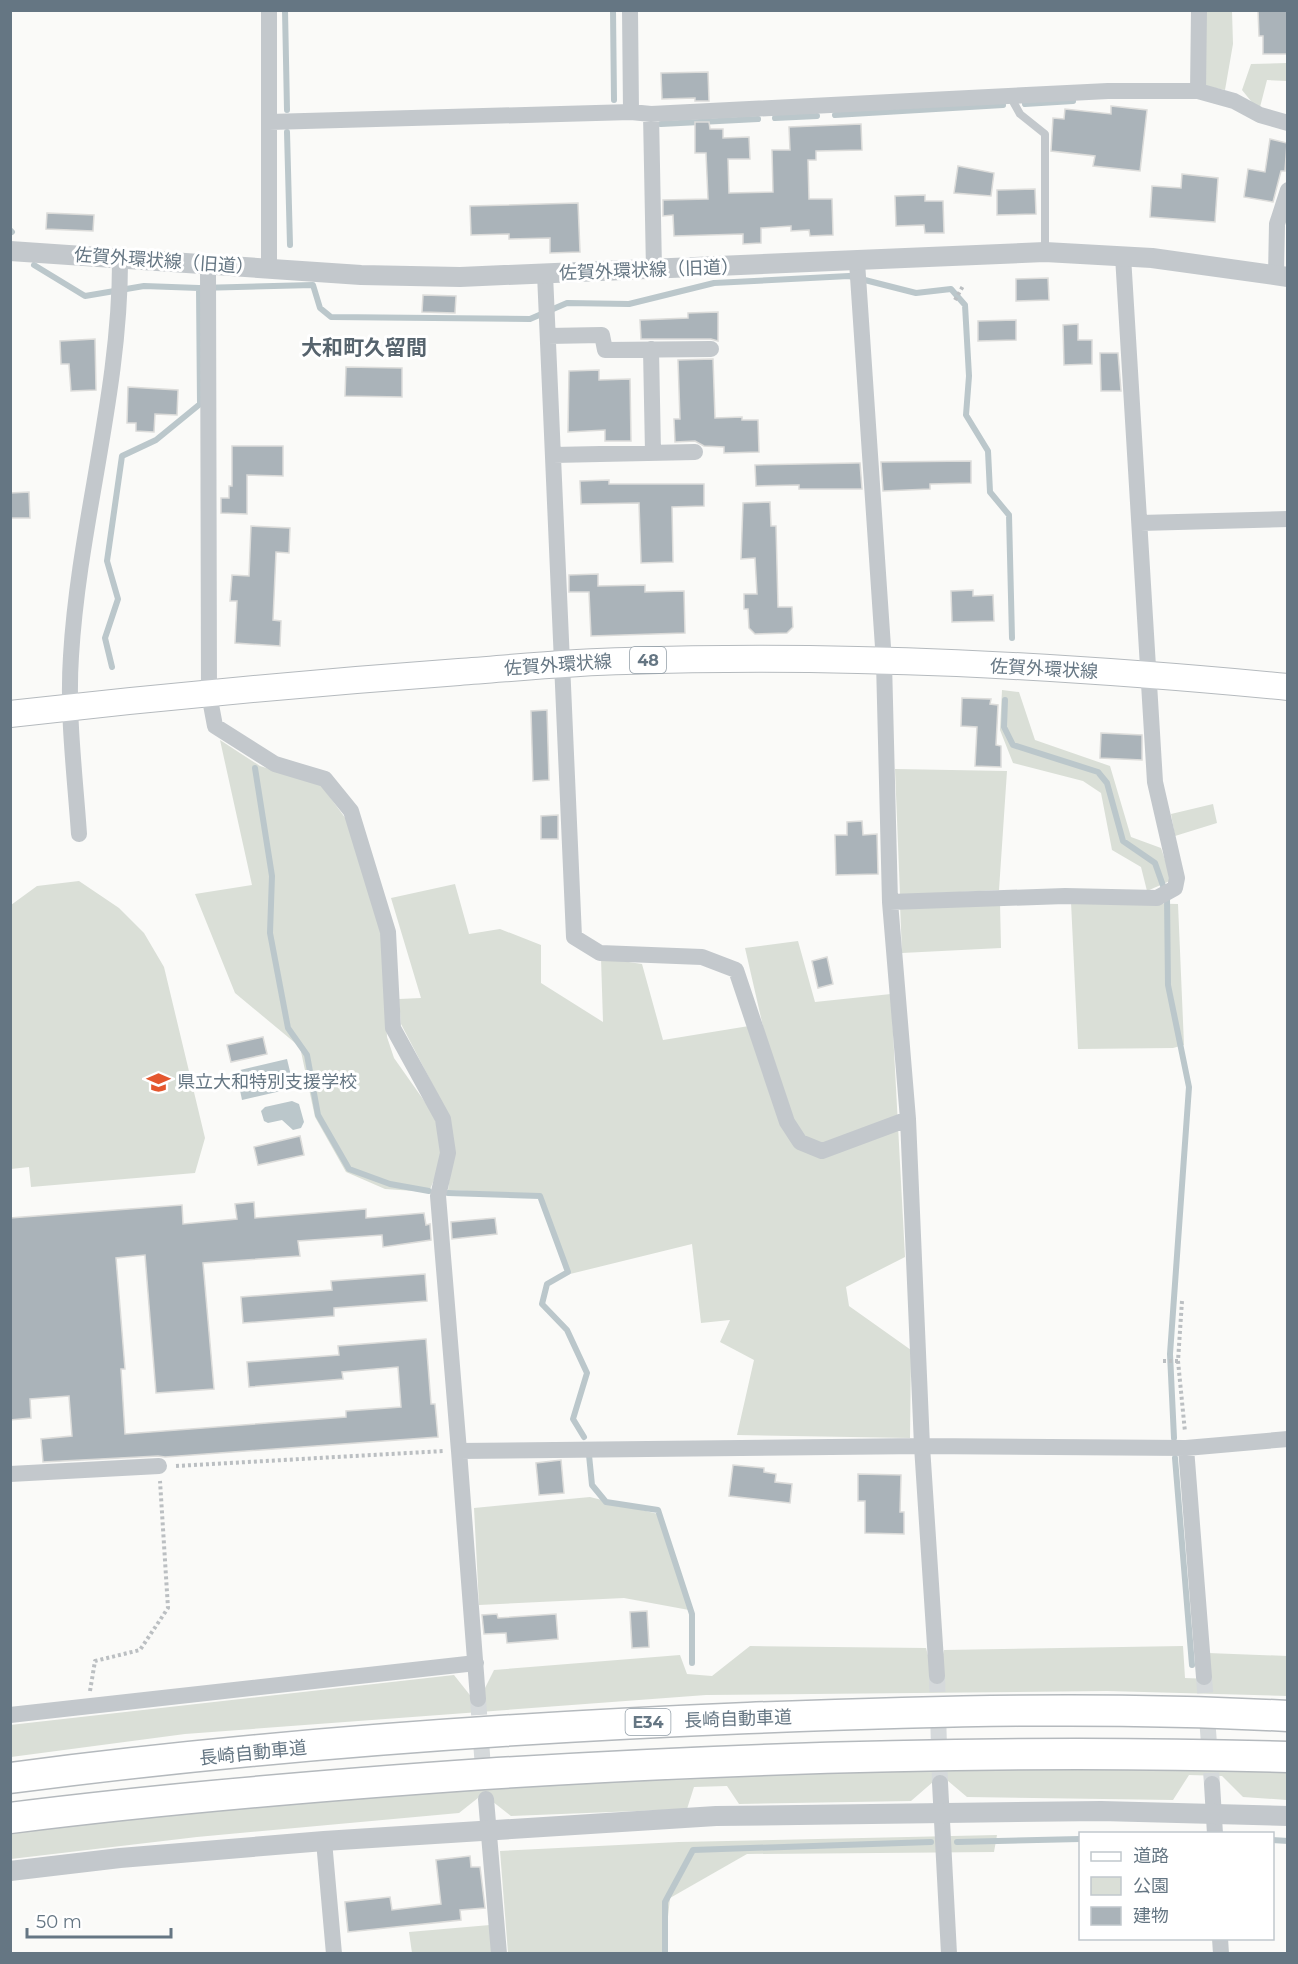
<svg xmlns="http://www.w3.org/2000/svg" width="1298" height="1964" viewBox="0 0 1298 1964" font-family="Montserrat,'Noto Sans JP',sans-serif">
	<rect width="100%" height="100%" fill="#fafaf8"/>
	<path fill="#dadfd7" d="M1206,11H1232L1233,44L1225,90L1205,86Z
		M1287,63V81L1267,80L1259,111L1242,90L1251,64Z
		M1002,690L1019,692L1035,740L1110,766L1131,837L1161,848L1172,880L1147,891L1141,867L1112,850L1101,793L1083,781L1013,763L1000,730Z
		M220,740L260,766L321,785L346,819L382,935L387,1037L394,1058L437,1119L444,1155L429,1192L385,1189L346,1172L315,1117L300,1047L235,993L195,894L252,885Z
		M895,769L1007,771L999,890L900,895Z
		M1213,804L1217,823L1175,836L1171,814Z
		M79,881L119,908L144,933L164,967L205,1138L195,1173L31,1187L29,1167L11,1169V905L37,886Z
		M455,884L469,934L500,929L541,945V983L603,1022L601,958L642,964L663,1040L749,1026L787,1131L745,948L798,941L815,1002L891,994L905,1257L846,1287L849,1306L911,1350L910,1438L737,1435L754,1360L720,1342L730,1320L701,1323L692,1244L566,1275L541,1195L448,1190L453,1154L450,1118L401,1024L399,999L421,998L391,898Z
		M1071,902L1178,904L1184,1045L1173,1048L1078,1049Z
		M1000,903L1001,948L902,953L900,905Z
		M590,1497L658,1514L689,1610L624,1598L479,1605L474,1508Z
		M750,1646L926,1648L936,1685L944,1650L1183,1646L1185,1678L1210,1679L1208,1653L1287,1656V1696L1107,1691L706,1695L185,1734L11,1757L10,1725L454,1675L477,1704L494,1670L680,1655L687,1674L712,1676Z
		M1100,1764L1288,1771L1287,1800L1243,1797L1222,1776L1189,1775L1173,1800L967,1797L941,1775L911,1801L739,1804L727,1786L694,1787L687,1809L511,1816L483,1794L459,1813L197,1837L11,1859L10,1828L409,1788L825,1767Z
		M997,1835L994,1852L747,1854L670,1898L664,1954L508,1953L500,1851L679,1842Z
		M490,1925L493,1953H412L409,1932Z"/>
	<path fill="#bbc7cb" d="M287,1059L294,1088L242,1100L236,1071Z
		M292,1101L299,1104L304,1122L301,1128L293,1130L282,1120L268,1123L264,1121L261,1111L265,1107Z"/>
	<g fill="none" stroke-linecap="round" stroke-linejoin="round">
		<path stroke="#bbc7cb" stroke-width="6" d="M285,10L287,110
			M613,10L614,100
			M1025,104L1073,101
			M835,115L1003,105
			M775,118L817,116
			M661,124L758,119
			M287,132L290,245
			M10,230L12,232
			M34,265L85,296L144,286L199,288L313,285L320,308L331,317L530,319L567,303L629,304L714,283L849,276L916,293L951,289L965,305L969,376L966,415L988,451L990,492L1009,515L1012,638
			M112,667L105,638L118,599L107,561L122,456L156,440L200,404L199,288
			M1005,700L1004,727L1013,745L1098,772L1107,783L1123,841L1155,863L1167,897L1168,985L1189,1087L1170,1354L1174,1438
			M255,768L272,876L270,933L288,1028L307,1055L318,1115L349,1169L390,1184L429,1191
			M448,1193L540,1196L568,1272L547,1284L542,1304L567,1330L587,1373L573,1419L584,1437
			M589,1455L592,1485L606,1502L658,1510L692,1614V1663
			M1175,1458L1192,1665
			M1272,1840L1288,1841
			M957,1842L1080,1839
			M665,1954V1902L693,1850L931,1842"/>
	</g>
	<path fill="#aab3b9" stroke="#dcdcda" stroke-width="1.5" d="M1258,10H1287V54H1263V36H1259Z
		M708,72L709,101H695V98L662,99L661,73Z
		M1111,106L1147,110L1140,171L1093,166L1095,156L1051,151L1053,118L1064,119L1065,109L1111,114Z
		M695,122H709L710,129H723V138L749,137L750,159H728L729,193L773,192L772,150H790L789,127L861,124L862,150L816,151V160H808L809,199H832L833,235L810,236L809,230L791,231V226L761,228V243L743,244V234L674,236L673,215L663,216V200L708,199L706,153H695Z
		M1270,139L1287,143L1285,171H1281L1273,202L1244,197L1248,169L1265,172Z
		M958,166L994,173L991,196L954,193Z
		M1182,174L1218,178L1215,222L1150,217L1152,186L1181,188Z
		M1035,189L1036,214L997,215V190Z
		M925,195V201H943L944,233H925L924,225L896,226L895,196Z
		M578,203L580,252L550,253V238L509,239V234L471,235L470,206Z
		M47,213L94,215L93,231L46,229Z
		M1048,278L1049,300L1016,301V279Z
		M423,295L456,296L455,313L422,312Z
		M718,312V341L711,339H641L640,320L688,318V313Z
		M1016,320V340L978,341V321Z
		M1078,324V340H1092V364L1064,365L1063,325Z
		M95,339L96,390L71,391L69,364H61L60,341Z
		M1100,353H1118L1121,391H1101Z
		M713,359L715,418L742,417V420H758L759,452L724,453V447L704,446L695,441L675,442L674,419H680L678,360Z
		M346,367L402,368V397L345,396Z
		M599,370V380L630,379L631,441H605V430L568,432L569,371Z
		M128,387L178,390L177,415L155,414L154,432L136,431V423H127Z
		M232,446H283V476L247,475V514L221,513V498H229V486H232Z
		M971,461V483L930,484V489L883,491L881,462Z
		M857,463H860L862,489H799V485L756,486L755,465Z
		M609,480V484H704V506L672,507L673,562L641,563L639,503L581,504L580,481Z
		M29,492L30,518H10V493Z
		M770,502L771,526H776L778,607H792L793,627L787,633L755,634L749,628L748,609H744V594H757L755,558L741,559L743,503Z
		M251,526L290,528L289,553L276,552L273,620L281,621L280,646L235,643L237,601H230L232,575L249,576Z
		M598,574V586L645,585V592L684,591L685,633L591,636L589,592H569V575Z
		M973,590V596L993,595L994,621L952,622L951,591Z
		M962,698L991,699L990,704L998,705L996,745L1001,746V767L975,766L977,727L961,726Z
		M547,710L549,780L533,781L531,711Z
		M1101,733L1142,735V760L1100,758Z
		M558,815V839H541V816Z
		M862,821L863,835L877,834L878,874L836,875L835,835H847V822Z
		M827,957L833,984L818,988L812,961Z
		M263,1037L267,1054L231,1062L227,1045Z
		M300,1136L304,1155L258,1165L254,1147Z
		M254,1202L255,1218L366,1209V1218L424,1213L426,1225L430,1224L431,1240L383,1247L382,1235L298,1241L300,1256L203,1263L214,1389L156,1393L145,1255L116,1258L125,1369H121L125,1434L346,1417V1411L401,1407L398,1367L342,1372L343,1379L249,1387L247,1362L339,1355L338,1346L426,1339L431,1404H435L438,1437L165,1457L158,1456L43,1462L41,1439L72,1436L69,1396L30,1399L31,1418L10,1420V1218L182,1205L183,1224L237,1219L235,1204Z
		M495,1218L497,1234L452,1239L451,1222Z
		M425,1274L427,1301L334,1308V1316L243,1323L241,1297L332,1290L331,1281Z
		M561,1460L564,1493L539,1495L536,1463Z
		M733,1465L764,1468V1472L776,1474L775,1482L792,1484L790,1503L729,1496Z
		M858,1474L901,1475L900,1512H904V1534L865,1533V1501H858Z
		M647,1611L649,1647L632,1648L630,1612Z
		M497,1614L498,1618L556,1614L558,1639L507,1643L506,1633L484,1634L482,1615Z
		M470,1856L471,1867H480L485,1908L460,1910L461,1920L348,1932L345,1902L390,1897L392,1910L441,1904L436,1860Z"/>
	<g fill="none" stroke-linecap="round" stroke-linejoin="round">
		<path stroke="#d5d9db" stroke-width="16" stroke-dasharray="16 8" stroke-linecap="butt" d="M937,1676L940,1783
			M1204,1677L1212,1784
			M478,1699L484,1782"/>
		<defs>
			<path id="primary" d="M10,714C160,697 309,683 459,672C514,668 570,662 626,661C846,653 1068,666 1288,687"/>
			<path id="motorway" d="M10,1778C253,1746 503,1728 748,1718C927,1711 1108,1706 1288,1716
				M10,1818C168,1798 326,1785 484,1774C752,1757 1020,1749 1288,1757"/>
		</defs>
		<use href="#primary" stroke="#b5babe" stroke-width="28"/>
		<use href="#motorway" stroke="#b4b9bd" stroke-width="33"/>
		<path stroke="#bbbfc2" stroke-width="4" stroke-dasharray="3 3" stroke-linecap="butt" d="M955,300L963,286
			M1182,1301L1178,1361L1185,1432
			M1163,1361H1178
			M176,1466L444,1451
			M90,1691L95,1661L140,1650L168,1608L160,1481"/>
		<path stroke="#c3c8cc" stroke-width="8" d="M1010,96L1020,114L1045,134V252"/>
		<path stroke="#c3c8cc" stroke-width="16" d="M269,10V269
			M630,10L631,112
			M1198,91L1199,10
			M651,114L654,270
			M269,122L631,112L651,114L1108,91H1198L1234,101L1260,115L1288,123
			M857,262L884,662L890,902L908,1119L922,1446L937,1676
			M208,264L209,694L215,726L275,764L325,779L351,811L388,932L393,1028L443,1119L448,1153L438,1196L459,1451
			M545,274L574,937L600,953L702,957L736,970L787,1122L800,1142L822,1151L908,1119
			M1276,275L1277,224L1288,190
			M548,336L602,335L605,350L711,349
			M651,349L653,453
			M553,455L695,452
			M1140,523L1288,519
			M79,834C75,775 67,715 71,656C79,522 121,392 120,257
			M890,902L1065,896L1157,898L1175,888L1177,878L1155,782L1123,256
			M1186,1448L1204,1677
			M10,1474L159,1466
			M478,1699L459,1451L922,1446L1186,1448L1288,1439
			M10,1715L476,1663
			M940,1783L949,1954
			M1212,1784L1215,1834
			M486,1799L499,1954
			M324,1841L334,1954
			M1220,1938L1221,1954"/>
		<path stroke="#c3c8cc" stroke-width="20" d="M10,251L361,275L460,277L1045,252L1152,258L1288,277
			M10,1871L120,1858L324,1841L716,1816L1101,1811L1288,1816"/>
		<use href="#primary" stroke="#fff" stroke-width="26"/>
		<use href="#motorway" stroke="#fff" stroke-width="30"/>
	</g>
	<defs>
		<symbol id="school-bare" viewBox="-9 -9 18 18"><path d="M0-5L7-2L0 1L-7-2ZM-4 1L0 2.5L4 1V4Q0 6-4 4Z" fill="#e4572e" stroke="#fff" stroke-width="2.5" paint-order="stroke"/></symbol>
	</defs>
	<g fill-rule="evenodd">
		<use href="#school-bare" x="142" y="1066" width="33" height="33"/>
	</g>
	<g text-anchor="middle" dominant-baseline="central" stroke-width="6" stroke-linejoin="round" paint-order="stroke">
		<g fill="#fff" stroke="#939fa8" stroke-width="1.5">
			<rect x="630" y="647" width="36" height="26" rx="4.5"/>
			<rect x="625.5" y="1709" width="45" height="26" rx="4.5"/>
		</g>
		<g font-size="16" font-weight="bold" fill="#657683">
			<text x="648" y="660">48</text>
			<text x="648" y="1722">E34</text>
		</g>
		<g font-size="18" fill="#657683" stroke="#fff">
			<text transform="translate(164 261) rotate(4)">佐賀外環状線（旧道）</text>
			<text transform="translate(649 270) rotate(-2)">佐賀外環状線（旧道）</text>
			<text transform="translate(558 665) rotate(-4)">佐賀外環状線</text>
			<text transform="translate(1044 669) rotate(3)">佐賀外環状線</text>
			<text transform="translate(738 1719) rotate(-2)">長崎自動車道</text>
			<text transform="translate(253 1753) rotate(-6)">長崎自動車道</text>
		</g>
		<g font-size="18" fill="#657683" stroke="#fff" text-anchor="start">
			<text x="177" y="1082">県立大和特別支援学校</text>
		</g>
		<g font-size="21" font-weight="bold" fill="#57646e" stroke="#fff">
			<text x="364" y="347">大和町久留間</text>
		</g>
	</g>
	<rect width="1298" height="1964" fill="none" stroke="#657683" stroke-width="24"/>
	<rect x="1079" y="1832" width="195" height="108" fill="#ffffff" stroke="#c1c8cd" stroke-width="1.5"/>
	<rect x="1091" y="1852" width="30" height="9" fill="#ffffff" stroke="#c1c8cd" stroke-width="1.5"/>
	<text x="1133" y="1862" font-size="18" fill="#657683">道路</text>
	<rect x="1091" y="1877" width="30" height="18" fill="#dadfd7" stroke="#c1c8cd" stroke-width="1.5"/>
	<text x="1133" y="1892" font-size="18" fill="#657683">公園</text>
	<rect x="1091" y="1907" width="30" height="18" fill="#aab3b9" stroke="#c1c8cd" stroke-width="1.5"/>
	<text x="1133" y="1922" font-size="18" fill="#657683">建物</text>
	<path d="M27 1928v9h144v-9" fill="none" stroke="#657683" stroke-width="3"/>
	<text x="36" y="1928" font-size="18" fill="#657683" stroke="#ffffff" stroke-width="4.5" paint-order="stroke">50 m</text>
</svg>
